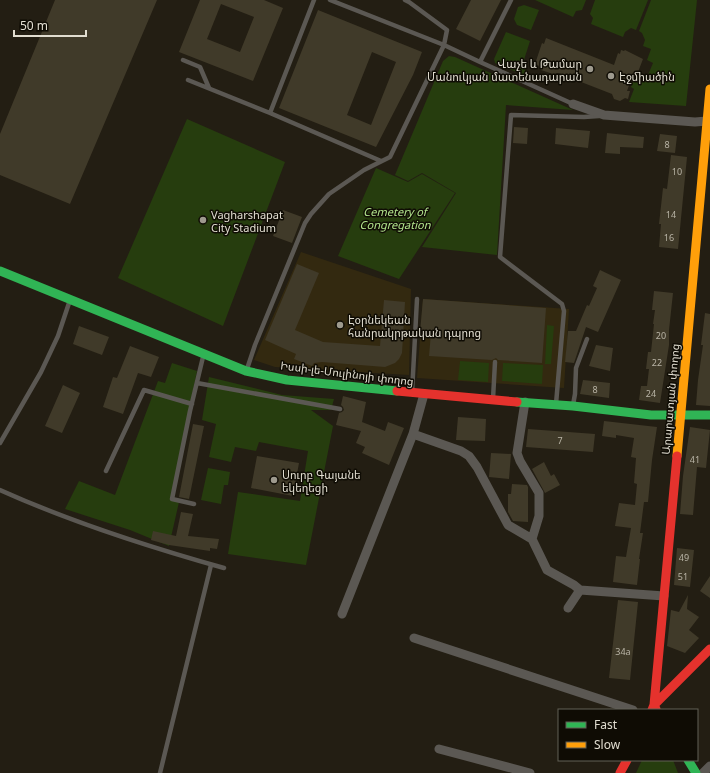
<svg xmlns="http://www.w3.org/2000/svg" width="710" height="773" viewBox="0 0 710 773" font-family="Georgia,'Noto Sans Armenian',serif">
	<rect width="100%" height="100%" fill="#231e13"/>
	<path fill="#332910" d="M301,252L411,289L409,375L275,367L254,360Z
		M423,299L569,309L564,388L417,378Z"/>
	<path fill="#263d0e" d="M535,0H586L582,10L576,11L573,17Z
		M595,0H648L636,30L631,28L625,32L623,37L591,24L593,18L590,14Z
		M651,0H697L686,106L629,102L634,89L631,87L635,74L648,75L653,63L647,60L651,49L643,46L645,40L642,33L639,31Z
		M524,5L539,10L531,30L517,25L514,19L518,7Z
		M506,32L530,41L523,63L527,65L524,75L495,63L494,59Z
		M449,56L455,57L573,110L506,105L497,255L422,247L456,193L422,173L408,181L395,175L443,61Z
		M187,119L285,162L223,326L118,278Z
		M376,168L408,182L422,174L455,193L399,279L338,256Z
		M547,325L554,326L551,364H545Z
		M460,361L489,363L488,382L458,380Z
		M172,363L197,371L171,500L179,502L169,546L130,530L65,509L79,481L115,495L158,381L165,383Z
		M503,363L543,365L542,384L502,381Z
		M209,377L282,395L334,399L331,410H311L333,426L306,565L228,554L238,492L300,501L308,451L259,442L256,451L235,447L231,462L209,457L216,424L202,420Z
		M208,468L230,472L228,485H224L221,504L201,500Z
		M642,760H673L678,773H636Z"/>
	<path fill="#403a29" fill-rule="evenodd" d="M55,0H157L70,204L0,175V134Z
		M200,0H264L283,8L253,81L179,52ZM221,4L254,17L240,52L207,39Z
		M471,0H501L480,41L456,29Z
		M318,10L422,52L413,75L376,147L279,108ZM372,52L396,62L371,125L347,115Z
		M546,38L614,65L618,53L620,54L621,50L624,51L625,50L643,59L638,72L633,74L627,91H630L628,99L625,98L620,101L614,99L612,94L558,73L553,74L541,70L538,65L535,64L542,43L544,44Z
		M514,127L528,128L527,144L513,143Z
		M556,128L590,131L588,148L555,144Z
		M607,133L644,137L643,148L620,147V154L605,153Z
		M660,134L677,136L675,153L657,151Z
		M671,155L687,157L678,249L659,247L661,224H659L663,188L667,189Z
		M283,210L302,217L292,243L273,236Z
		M297,264L319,273L295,330L323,342L380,346L384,300L405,302L402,353L399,359L395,363L385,367L322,362L314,363L312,366L294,359L296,354L265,340Z
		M600,270L621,280L598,332L586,327L574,363L565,362L568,331H576L587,305L589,306L597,288L593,286Z
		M654,291L673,293L669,330V345L660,403L639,400L641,386H647L649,369H646L648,352H651L654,324H653L655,310H652Z
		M423,299L546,308L542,363L498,360L496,358L492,360L429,356L431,333L420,332Z
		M705,313L710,314V406L696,405L698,380L703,345H701Z
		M79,326L109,337L102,355L73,344Z
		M596,345L613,348L610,371L589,366Z
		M130,346L159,357L151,377L138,373L123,414L103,407L113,377L117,378Z
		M583,380L610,383L609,398L580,394Z
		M63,385L80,393L62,433L45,426Z
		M343,396L366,402L362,422L385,431L388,422L404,428L389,465L362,453L365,447L356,443L361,431L336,425L339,413L342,412L344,410L343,407L341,405Z
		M458,417L486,419L485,441L456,440Z
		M604,421L657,427L652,460L648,502H644L640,533H643L639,559H640L637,585L613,582L616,556L626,557L631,528L615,526L619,503L635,505L637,484L634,483L636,458L631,457L634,438L616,435V438L602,436Z
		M193,424L204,426L189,499L179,497Z
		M690,427L710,430L706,468L697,467L693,515L680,514L683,476Z
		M528,429L595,434L593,452L526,447Z
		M491,453L511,454L509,479L489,477Z
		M257,456L299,463L293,496L251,488Z
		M544,462L551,476L554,474L560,485L545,493L532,469Z
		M512,484L527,485L528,487V522L513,521L508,512V494H511Z
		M181,512L193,514L188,536L219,539L217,549L210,548V551L169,545L151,540L153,531L176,536Z
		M677,548L694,550L690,587L674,585Z
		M710,576V598L700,591Z
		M688,595L687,609L699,617L689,630L699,638L685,653L667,646L671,610L679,612Z
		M618,600L638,602L630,680L609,678Z"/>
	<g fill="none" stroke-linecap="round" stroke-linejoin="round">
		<path stroke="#5b5853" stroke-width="4.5" d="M330,0L444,45L480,62
			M511,0L480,62L573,104
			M183,60L200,67L209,88
			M188,80L270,113L381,161
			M270,113L314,0
			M247,369L255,345L305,223L311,214L329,194L364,170L390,157L444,45L447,30L409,2L405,0
			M197,383L340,409
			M412,393L417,299
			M493,399L495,362
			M556,404L564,311L562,304L500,257L511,115L584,117L599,116
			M573,405L575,394L576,368L587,339
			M0,443L41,372L58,336L70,300
			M106,471L144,390L192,404
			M0,490C71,522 149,547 224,568
			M194,504L172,499L190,411L203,357
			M160,773L211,565"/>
		<path stroke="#5b5853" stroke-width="9" d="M573,104L604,115L695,122L707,121
			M424,394L413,434L461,451L469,456L477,467L508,525L532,539
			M525,402L517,453L520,461L539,493V516L532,539L547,570L574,585L580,590
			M568,608L580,590L664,596
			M342,614L413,434
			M414,638L633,710
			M439,749L530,773
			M703,773L710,766"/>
		<path stroke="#30b455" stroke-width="9" d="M0,271L246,371L287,380L397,391
			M517,402L573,406L651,415H710
			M688,760L696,773"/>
		<path stroke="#ff9f0a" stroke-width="9" d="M677,456L710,89"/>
		<path stroke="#e5322d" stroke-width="9" d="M397,391L517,402
			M656,709L654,705L677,456
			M652,710L654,705L710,649
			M620,773L627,760"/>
	</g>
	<g fill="#9e9a8e" stroke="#0f0c04" stroke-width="1.5">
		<circle cx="590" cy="69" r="4"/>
		<circle cx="611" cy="76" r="4"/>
		<circle cx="203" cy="220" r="4"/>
		<circle cx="340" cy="325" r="4"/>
		<circle cx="274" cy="480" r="4"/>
	</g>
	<g text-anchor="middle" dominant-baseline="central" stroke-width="3" stroke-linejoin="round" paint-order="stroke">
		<g font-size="9" fill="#b9b4a6">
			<text x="667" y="144">8</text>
			<text x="677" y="171">10</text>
			<text x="671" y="214">14</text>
			<text x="669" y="237">16</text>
			<text x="661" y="335">20</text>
			<text x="657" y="362">22</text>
			<text x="595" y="389">8</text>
			<text x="651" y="393">24</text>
			<text x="560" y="440">7</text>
			<text x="695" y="459">41</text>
			<text x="684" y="557">49</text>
			<text x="683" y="576">51</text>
			<text x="623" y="651">34a</text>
		</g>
		<g font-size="11" fill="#e1ddd0" stroke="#0f0c04" text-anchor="start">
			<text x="582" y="63" text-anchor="end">Վաչե և Թամար<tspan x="582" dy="13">Մանուկյան մատենադարան</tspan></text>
			<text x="619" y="76">Էջմիածին</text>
			<text x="211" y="214">Vagharshapat<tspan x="211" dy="13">City Stadium</tspan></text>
			<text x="348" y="319">Էօրնեկեան<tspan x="348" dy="13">հանրակրթական դպրոց</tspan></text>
			<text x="282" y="474">Սուրբ Գայանե<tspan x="282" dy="13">եկեղեցի</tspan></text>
		</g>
		<g font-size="11" font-style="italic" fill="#b4e78e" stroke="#0f0c04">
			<text x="395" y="211">Cemetery of<tspan x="395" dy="13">Congregation</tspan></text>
		</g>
		<g font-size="11" fill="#e1ddd0" stroke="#0f0c04">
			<text transform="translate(347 373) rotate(7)">Իսսի-լե-Մուլինոյի փողոց</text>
			<text transform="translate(670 399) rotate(-85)">Արարատյան փողոց</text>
		</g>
	</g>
	<rect x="558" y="709" width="140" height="52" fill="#0f0c04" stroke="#636056"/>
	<rect x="566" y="722" width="20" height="6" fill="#30b455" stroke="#636056"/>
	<text x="594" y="729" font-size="12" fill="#e1ddd0">Fast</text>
	<rect x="566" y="742" width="20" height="6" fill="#ff9f0a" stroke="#636056"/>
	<text x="594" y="749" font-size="12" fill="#e1ddd0">Slow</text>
	<path d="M14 30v6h72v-6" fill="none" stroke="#e1ddd0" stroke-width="2"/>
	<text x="20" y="30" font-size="12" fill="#e1ddd0" stroke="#0f0c04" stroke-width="3" paint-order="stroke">50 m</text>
</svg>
